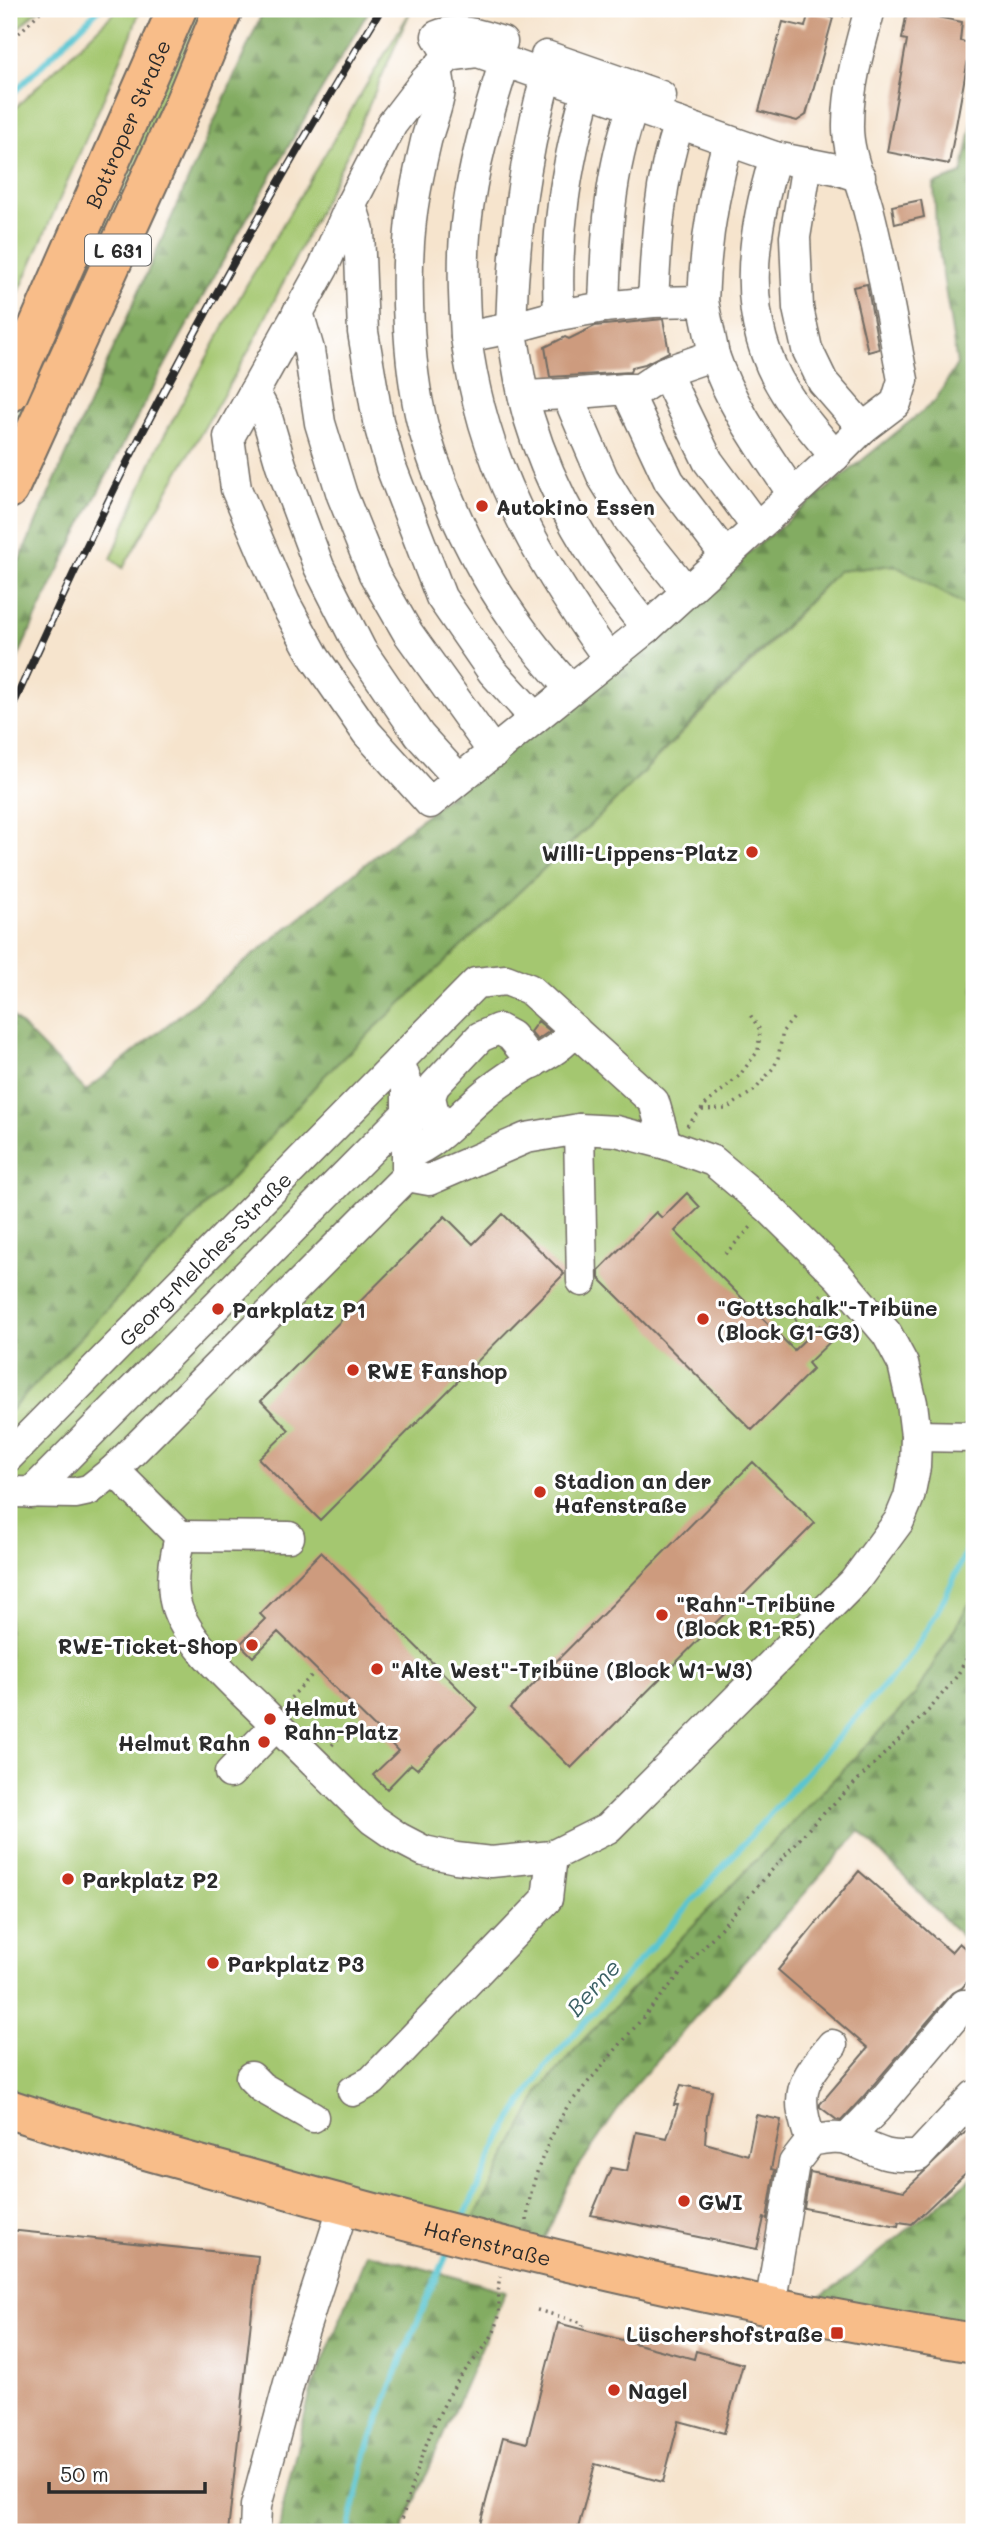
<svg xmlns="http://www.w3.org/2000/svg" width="983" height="2541" viewBox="0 0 983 2541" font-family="Mali,sans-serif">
	<defs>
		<pattern id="forest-firs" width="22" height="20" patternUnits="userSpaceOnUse" patternTransform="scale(1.75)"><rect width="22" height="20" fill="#83ac62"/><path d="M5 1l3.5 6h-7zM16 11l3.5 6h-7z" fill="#6b8c51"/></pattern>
	</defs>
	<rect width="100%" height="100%" fill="#fff"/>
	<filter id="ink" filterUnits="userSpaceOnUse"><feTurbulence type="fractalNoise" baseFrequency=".0143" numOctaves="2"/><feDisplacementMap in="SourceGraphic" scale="14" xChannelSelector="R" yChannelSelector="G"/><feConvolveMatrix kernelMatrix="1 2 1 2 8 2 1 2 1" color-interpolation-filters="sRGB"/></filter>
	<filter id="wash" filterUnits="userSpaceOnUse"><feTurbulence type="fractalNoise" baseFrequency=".00686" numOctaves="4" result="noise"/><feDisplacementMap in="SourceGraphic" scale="28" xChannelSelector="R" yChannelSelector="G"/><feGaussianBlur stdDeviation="1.57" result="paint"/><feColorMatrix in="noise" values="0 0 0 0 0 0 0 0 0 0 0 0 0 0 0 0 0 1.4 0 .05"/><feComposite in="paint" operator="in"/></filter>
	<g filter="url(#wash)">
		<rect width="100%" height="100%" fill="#f6e4cd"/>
		<path fill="#a4c770" stroke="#68794e" stroke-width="2" d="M9,9H39L9,37Z
			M118,9H140L131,36L9,315V114Z
			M194,9H209L28,424L15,419Z
			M410,12L348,153L251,347L123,568L111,559L157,449L246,286Z
			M894,565L974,610V1596L915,1695L585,2038L541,2089L465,2236L9,2104V1412L252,1157L325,1075L606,810L757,657L838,571Z"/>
		<path fill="url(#forest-firs)" stroke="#576c46" stroke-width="2" d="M264,9H370C296,131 225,255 157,380C105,478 53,576 9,678V584Z
			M974,114V610L894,565L838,571L606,810L325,1075L252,1157L9,1412V1013L86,1091L935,401L957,364L936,231L934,184L962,174Z
			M974,1596V1941H966L860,1831L635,2085L571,2178L538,2255L465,2236L541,2089L585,2038L915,1695Z
			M974,2176V2331L801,2309L840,2284Z
			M367,2253L506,2291L403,2528V2532H279L282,2510L310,2394Z"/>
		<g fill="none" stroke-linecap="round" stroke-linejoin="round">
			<path stroke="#58c5d1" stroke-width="6" d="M9,97L99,9
				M461,2223L501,2136L545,2067L906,1661C935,1620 957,1577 974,1530
				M348,2532L367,2450L402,2358L451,2245"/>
		</g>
		<g id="blocks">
			<path fill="#cd9b7e" d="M809,11L833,18L806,115L797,121L759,111L783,22L805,27Z
				M907,11L962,22L960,41L971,43L949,164L887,152L907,40L902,39Z
				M921,200L924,217L895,224L892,206Z
				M867,284L879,349L868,352L853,287Z
				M663,319L669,352L645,364L632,367L630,372L550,377L545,347L565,337L569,339L595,326Z
				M538,1021L550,1031L537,1040L530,1032Z
				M687,1193L700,1207L675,1231L794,1350L820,1325L833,1339L808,1363L813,1369L752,1430L599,1278V1270L656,1212L662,1218Z
				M503,1214L564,1274L320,1520L259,1459L289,1430L261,1401L445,1216L473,1244Z
				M753,1462L815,1523L571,1768L510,1708Z
				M321,1552L478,1708L417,1769L411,1764L387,1789L373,1775L398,1751L385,1737L278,1632L253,1657L240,1644L265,1619L260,1614Z
				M859,1871L951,1952L959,1943L974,1956V1974L962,1988L951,1994L863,2097L841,2121L837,2120L820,2107V2104L868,2048L778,1970Z
				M681,2085L712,2091L707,2115L705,2143L748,2155L756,2115L781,2120L771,2169L775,2170L767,2219L764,2218L757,2249L591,2215L611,2168L627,2171L636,2132L667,2138L678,2105H674Z
				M974,2124V2165L912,2224L899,2222L898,2226L804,2208L810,2172L904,2191Z
				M9,2230L258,2256L228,2532H9Z
				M558,2323L694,2359L696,2351L743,2364L724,2433L679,2421L663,2482L595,2464L577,2532H478L503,2437L527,2443Z"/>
		</g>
	</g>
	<g filter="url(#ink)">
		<use href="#blocks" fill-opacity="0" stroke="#726c64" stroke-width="2"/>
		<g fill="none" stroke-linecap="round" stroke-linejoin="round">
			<defs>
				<g id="minor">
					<path d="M449,56L437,36C457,27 481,35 502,42"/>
					<path d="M546,56L661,96"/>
					<path d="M505,61C488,114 472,168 466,224C462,261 464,299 466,337L511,328C517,357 520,389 529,418C552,495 595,566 647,628"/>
					<path d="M437,69C438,75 440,84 440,90C438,107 430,125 426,141C420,167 414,193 411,220C404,282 408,377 426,437C454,529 504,619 571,689"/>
					<path d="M546,76C524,159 513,242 511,328L559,315"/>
					<path d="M587,91C565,169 555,234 559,315L604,307C606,239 609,172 633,107"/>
					<path d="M775,157C751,236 739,319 785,392C799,415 818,436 835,456"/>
					<path d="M807,163L795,237L798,308L807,349L823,382L863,428"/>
					<path d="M860,177L836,169L775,157L478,52L449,56L425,81L392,124L351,204L323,268L229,437L236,489L285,603L315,658L367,733L430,803L647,628L835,456L863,428L896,403L903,380C892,324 883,267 869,212C862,184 847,153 848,124C848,85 860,46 870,9"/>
					<path d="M351,204L359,230L363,332L378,421L391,467L441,597L492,671L535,718"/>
					<path d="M703,301C705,245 713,194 728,141"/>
					<path d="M653,302L703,301L714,355"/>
					<path d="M604,307L653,302C656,242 659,181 679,123"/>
					<path d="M298,312L309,350L320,423L342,495L374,574L408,633L494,753"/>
					<path d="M466,337C482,463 535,556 608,658"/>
					<path d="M665,372L714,355C731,406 763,449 792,493"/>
					<path d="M626,389H640L665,372L708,461L756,526"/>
					<path d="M254,392L266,414L281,465L319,567L361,650L419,735L459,779"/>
					<path d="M567,394L626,389L669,481L725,555"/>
					<path d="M524,396L567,394L603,478L629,520L686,591"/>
					<path d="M399,1061L476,983L506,980L529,989L654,1102L666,1144"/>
					<path d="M579,1129L582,1281"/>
					<path d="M439,1135L430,1097L434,1086L480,1037L498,1029L511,1036L533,1063"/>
					<path d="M408,1154C436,1144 457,1118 479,1099C490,1089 502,1081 514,1073C536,1059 559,1052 575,1030"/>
					<path d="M916,1436L974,1437"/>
					<path id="s1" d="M9,1456L399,1061L407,1084V1176"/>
					<path d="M114,1470L180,1536C175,1558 170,1582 176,1605C187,1643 235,1684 263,1712C299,1748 336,1784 373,1820L399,1838L424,1851L456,1858L491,1862L552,1856L608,1828L854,1582L899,1521L909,1497L915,1467L916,1436L912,1403L903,1364L887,1334L839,1277L770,1209L713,1161L666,1144L616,1131L579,1129L526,1138L429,1180L407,1176"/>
					<path d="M9,1492L75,1493L89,1490L114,1470L407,1176"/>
					<path d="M31,1493L409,1111"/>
					<path d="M180,1536L289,1537"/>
					<path d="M230,1773L276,1725"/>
					<path d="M251,2077L261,2087L313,2117"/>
					<path d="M353,2091L372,2081L547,1899L552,1856"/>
					<path d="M848,2138L876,2109L964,2005H974"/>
					<path d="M811,2141C794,2094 801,2082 832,2045"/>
					<path d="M770,2306L794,2163L811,2141C850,2132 851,2143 885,2154C895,2157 907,2156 918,2156L974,2096"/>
					<path d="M255,2532L256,2506L300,2342L344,2205"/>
				</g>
				<g id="major">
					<path id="s2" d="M9,393L177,9"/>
					<path d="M9,489L183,106L223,9"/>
					<path id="s3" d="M9,2109C87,2135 168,2156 247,2178C487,2246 728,2304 974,2343"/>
				</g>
			</defs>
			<use href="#minor" stroke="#726c64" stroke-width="33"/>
			<use href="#major" stroke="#726c64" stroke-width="42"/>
			<path stroke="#726c64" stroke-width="3.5" stroke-dasharray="2 5" stroke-linecap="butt" d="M823,9L844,16
				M9,43L43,9
				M702,1110L726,1109L755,1090L774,1067L778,1058L783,1031L796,1015
				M687,1126L706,1104L739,1076L758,1051L760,1030L749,1013
				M725,1254L753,1225
				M795,1320L823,1293
				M286,1703L312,1675
				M332,1745L348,1728
				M527,2221C529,2182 548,2141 567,2107L686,1967L812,1825L930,1709L957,1676L974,1644
				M537,2310L583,2323L582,2329
				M399,2532C409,2487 432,2420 457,2382C469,2363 490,2346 497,2324C502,2309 496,2292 500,2276"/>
			<use href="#minor" stroke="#fff" stroke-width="30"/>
			<use href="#major" stroke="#f8bd89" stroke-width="38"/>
			<defs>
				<path id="rail" d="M9,714C51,621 94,528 140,437C215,292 296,149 381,9"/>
			</defs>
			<use href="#rail" stroke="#2b2b2b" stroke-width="8"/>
			<use href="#rail" stroke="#fff" stroke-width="5" stroke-dasharray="16" stroke-linecap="butt"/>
		</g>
	</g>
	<g fill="#c8321e" stroke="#fff" stroke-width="2.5">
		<circle cx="482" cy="506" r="7"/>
		<circle cx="752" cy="852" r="7"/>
		<circle cx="218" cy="1309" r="7"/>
		<circle cx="703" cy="1319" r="7"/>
		<circle cx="353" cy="1370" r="7"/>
		<circle cx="540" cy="1492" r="7"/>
		<circle cx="662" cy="1615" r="7"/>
		<circle cx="252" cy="1645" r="7"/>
		<circle cx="377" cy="1669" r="7"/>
		<circle cx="270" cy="1719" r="7"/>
		<circle cx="264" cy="1742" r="7"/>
		<circle cx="68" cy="1879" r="7"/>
		<circle cx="213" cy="1963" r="7"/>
		<circle cx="684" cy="2201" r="7"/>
		<rect x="830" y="2326" width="14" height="14" rx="3.5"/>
		<circle cx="614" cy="2390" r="7"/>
	</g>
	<g text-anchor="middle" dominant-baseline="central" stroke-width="6" stroke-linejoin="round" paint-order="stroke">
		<rect fill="#fff" stroke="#6b6b6b" stroke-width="2" x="85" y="234.5" width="66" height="31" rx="5"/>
		<g font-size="19" font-weight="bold" fill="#2b2b2b">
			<text x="118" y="250">L 631</text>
		</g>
		<g font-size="21" fill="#2b2b2b" stroke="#fff">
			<text stroke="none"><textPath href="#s2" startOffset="294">Bottroper Straße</textPath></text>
			<text stroke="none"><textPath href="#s1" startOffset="278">Georg-Melches-Straße</textPath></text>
			<text stroke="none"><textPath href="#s3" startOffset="497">Hafenstraße</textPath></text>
		</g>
		<g font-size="21" font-weight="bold" fill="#2b2b2b" stroke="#fff" text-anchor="start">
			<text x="496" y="506">Autokino Essen</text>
			<text x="738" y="852" text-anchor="end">Willi-Lippens-Platz</text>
			<text x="717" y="1307">"Gottschalk"-Tribüne<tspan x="717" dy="24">(Block G1-G3)</tspan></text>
			<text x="232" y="1309">Parkplatz P1</text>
			<text x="367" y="1370">RWE Fanshop</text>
			<text x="554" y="1480">Stadion an der<tspan x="554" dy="24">Hafenstraße</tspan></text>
			<text x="676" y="1603">"Rahn"-Tribüne<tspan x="676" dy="24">(Block R1-R5)</tspan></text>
			<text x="238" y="1645" text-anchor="end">RWE-Ticket-Shop</text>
			<text x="391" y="1669">"Alte West"-Tribüne (Block W1-W3)</text>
			<text x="284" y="1707">Helmut<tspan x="284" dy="24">Rahn-Platz</tspan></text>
			<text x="250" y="1742" text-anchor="end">Helmut Rahn</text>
			<text x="82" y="1879">Parkplatz P2</text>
			<text x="227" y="1963">Parkplatz P3</text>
			<text x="698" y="2201">GWI</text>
			<text x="823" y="2333" text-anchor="end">Lüschershofstraße</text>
			<text x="628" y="2390">Nagel</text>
		</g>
		<g font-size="23" font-style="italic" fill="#3b6165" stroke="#fff">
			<text transform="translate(593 1987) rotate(-48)">Berne</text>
		</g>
	</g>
	<rect width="983" height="2541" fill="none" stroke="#fff" stroke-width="35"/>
	<path d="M49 2482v10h156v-10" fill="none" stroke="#2b2b2b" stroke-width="3.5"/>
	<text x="60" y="2482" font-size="21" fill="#2b2b2b" stroke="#ffffff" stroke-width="5" paint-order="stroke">50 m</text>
</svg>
